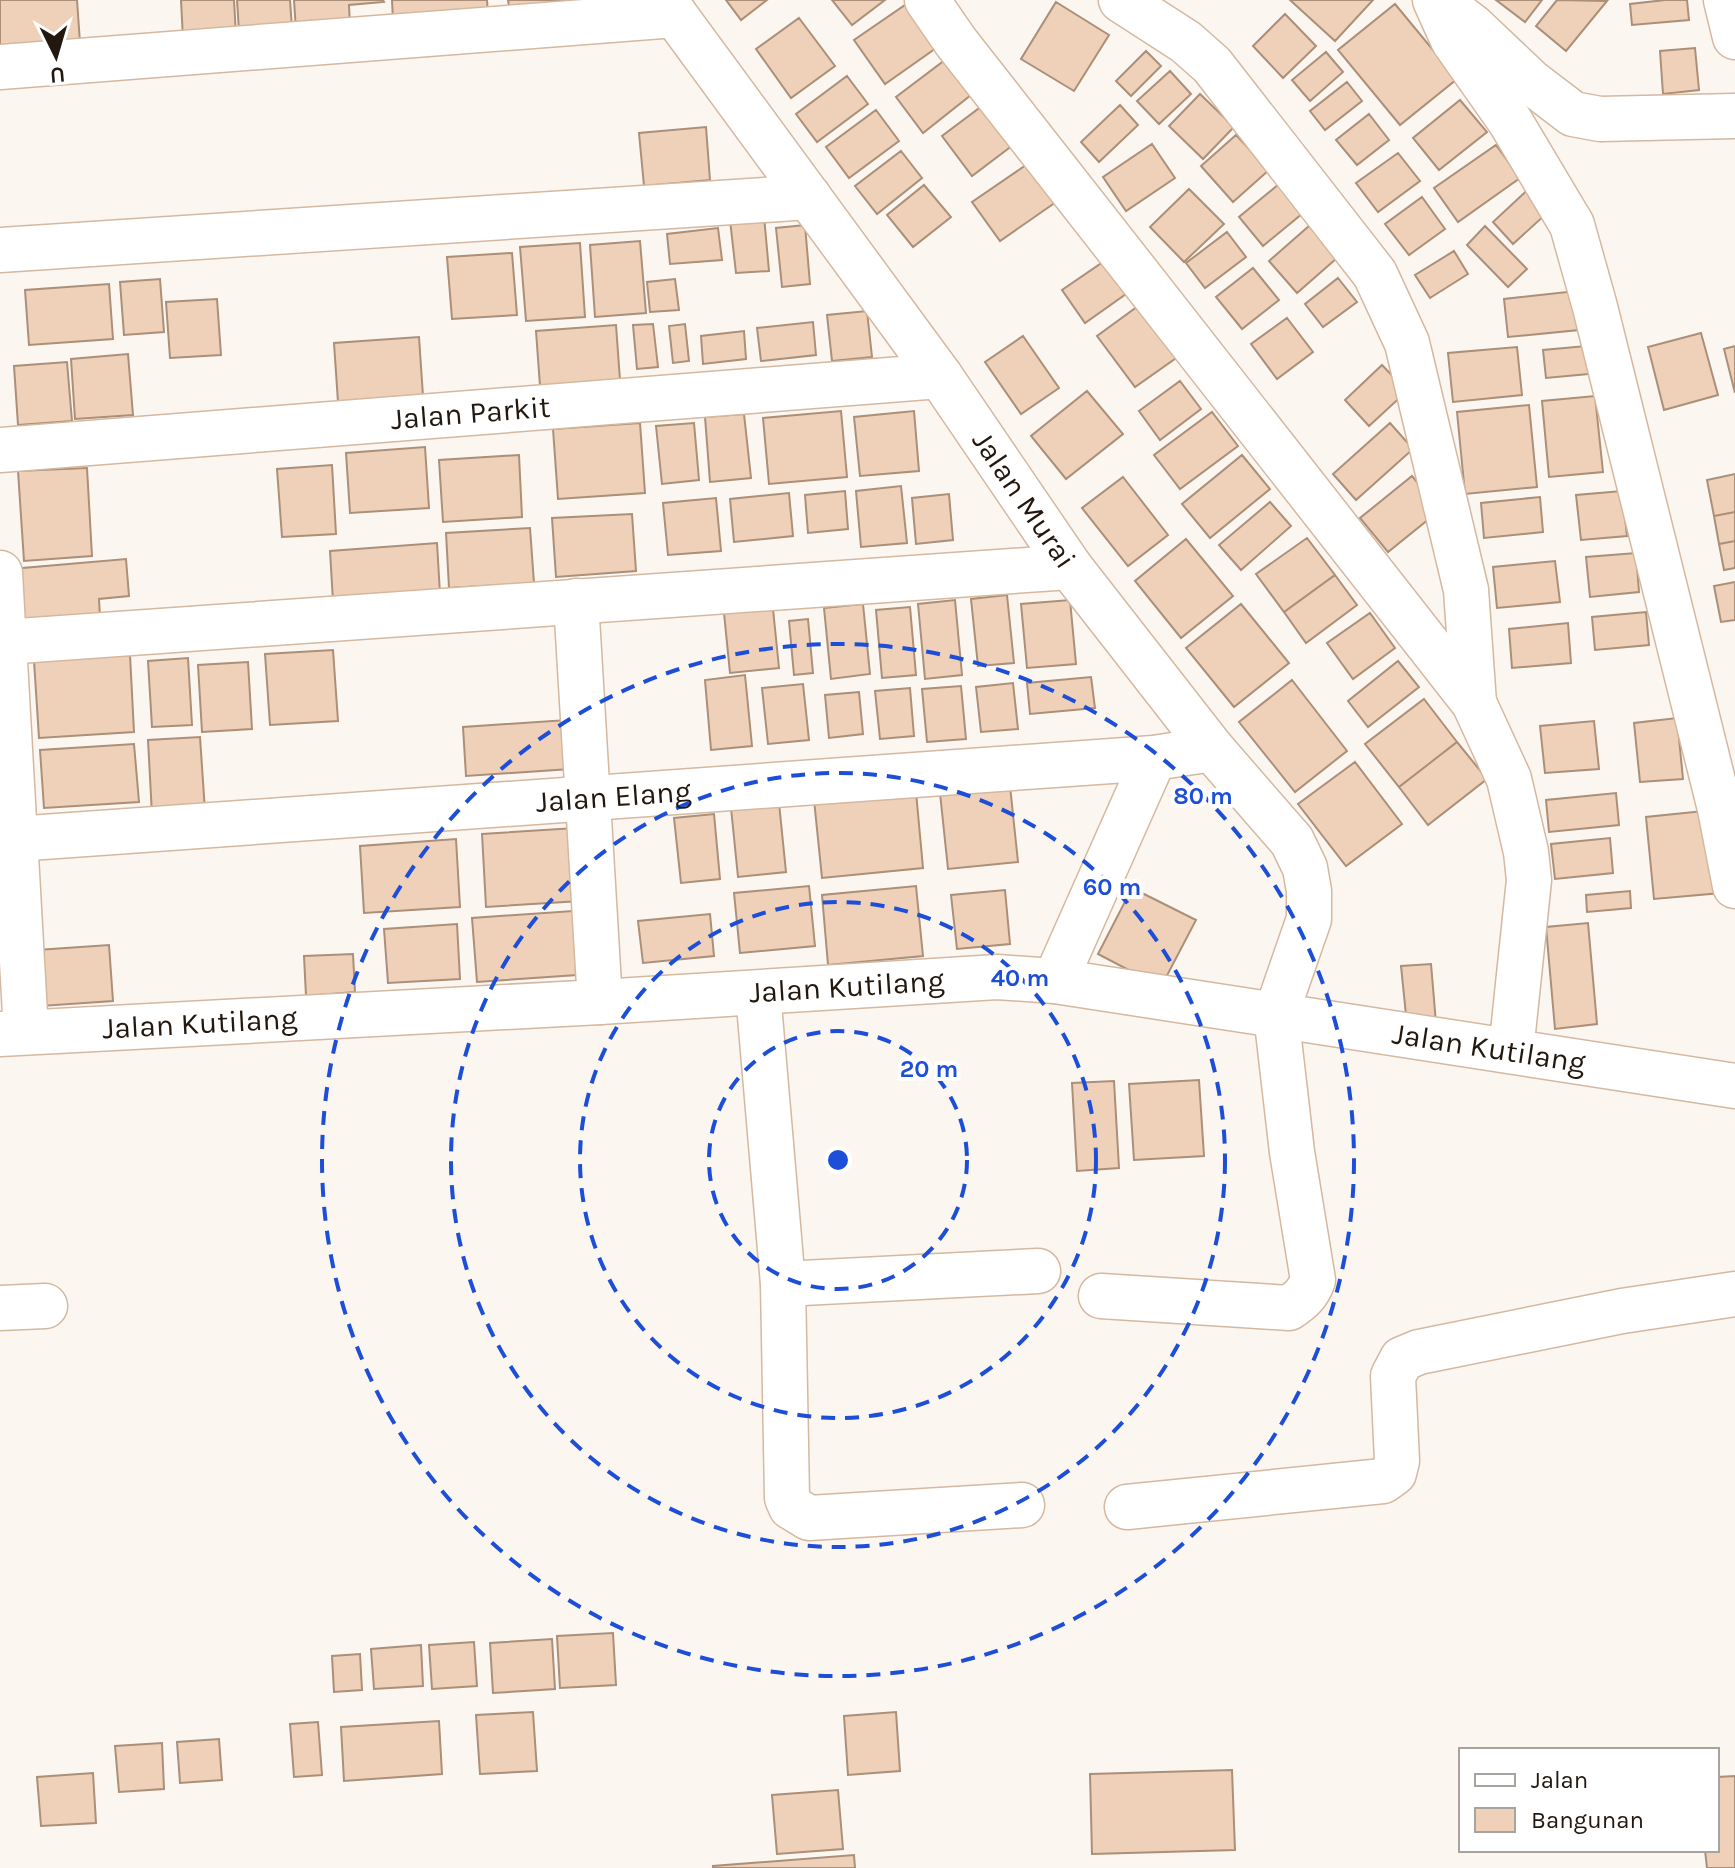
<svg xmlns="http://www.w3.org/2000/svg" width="1735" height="1868" viewBox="0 0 1735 1868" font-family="Karla,sans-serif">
	<rect width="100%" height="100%" fill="#fcf6f1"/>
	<path fill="#efd1b9" stroke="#ab8f78" stroke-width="2" d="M0,0H77L80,43L0,49Z
		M181,0H234L236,35L183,39Z
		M237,0H290L292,28L239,31Z
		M294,0H383L384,2L349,5L350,27L296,31Z
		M392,0H487L488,14L393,21Z
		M508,0H599L509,6Z
		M726,0H767L741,20Z
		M832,0H885L852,25Z
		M1290,0H1373L1335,41Z
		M1496,0H1542L1525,22Z
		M1557,0L1607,1L1566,51L1536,26Z
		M1665,0H1687L1689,20L1632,25L1630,4Z
		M1056,2L1109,35L1074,91L1021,59Z
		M908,3L939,46L885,84L854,40Z
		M1395,4L1457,79L1400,125L1338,50Z
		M1285,14L1316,46L1283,78L1253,46Z
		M799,18L835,66L791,98L756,49Z
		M1695,48L1699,90L1663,94L1660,51Z
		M1146,51L1161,66L1131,96L1116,81Z
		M1326,52L1343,72L1310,101L1292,80Z
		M949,57L976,91L923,133L896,97Z
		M1170,71L1191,94L1159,124L1137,101Z
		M847,76L868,104L817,142L796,114Z
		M1347,82L1362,101L1325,130L1310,111Z
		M1200,94L1234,127L1203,159L1169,126Z
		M1460,100L1487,132L1439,170L1413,138Z
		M986,103L1017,142L972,176L942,136Z
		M1120,105L1138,125L1099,162L1081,142Z
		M876,110L899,141L849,178L826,147Z
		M1369,114L1389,140L1357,165L1336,140Z
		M706,127L710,180L644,186L639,133Z
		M1236,135L1269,170L1233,202L1201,166Z
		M1152,144L1175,178L1126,211L1103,177Z
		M1496,145L1520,178L1458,222L1434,188Z
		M901,151L922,178L877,214L855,186Z
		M1398,153L1420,181L1378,212L1356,183Z
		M1029,163L1056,202L1000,241L972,202Z
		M1536,182L1557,204L1513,244L1493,222Z
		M1279,184L1303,213L1263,246L1239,217Z
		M924,185L951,217L913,247L887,215Z
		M1189,189L1224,224L1184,262L1150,227Z
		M1422,197L1445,229L1409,255L1385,224Z
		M764,216L769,271L736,273L730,220Z
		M1317,219L1345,251L1297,293L1269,261Z
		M805,225L810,284L782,287L776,228Z
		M1485,226L1527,269L1508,287L1467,245Z
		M718,228L722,260L670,264L667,234Z
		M1227,232L1246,257L1205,288L1186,263Z
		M640,241L646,313L595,317L590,245Z
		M580,243L585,317L526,321L520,247Z
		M1454,251L1468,274L1430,298L1415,275Z
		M512,253L517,315L452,319L447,257Z
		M1103,262L1126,294L1085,323L1062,290Z
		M1253,268L1279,300L1242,329L1216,297Z
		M1338,278L1357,302L1323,327L1305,304Z
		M160,279L164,332L124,335L120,282Z
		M675,279L679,310L650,312L647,282Z
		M109,284L113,339L29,345L25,290Z
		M1576,291L1579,330L1508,337L1504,299Z
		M217,299L221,355L170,358L166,302Z
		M1141,304L1179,356L1135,387L1097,336Z
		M867,311L872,357L832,361L827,315Z
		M1287,318L1313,352L1277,379L1251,344Z
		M813,322L816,355L761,361L757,328Z
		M653,324L658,367L637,369L633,325Z
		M685,324L689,361L673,363L669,326Z
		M616,325L620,380L540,386L536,331Z
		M744,331L746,359L703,364L701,336Z
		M1701,333L1718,395L1664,410L1648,347Z
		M1023,336L1059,388L1021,414L985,362Z
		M419,337L423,396L338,402L334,343Z
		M1597,345L1599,373L1546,378L1543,350Z
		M1735,346V393L1724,349Z
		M1517,347L1522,395L1453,402L1448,353Z
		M128,354L133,415L75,419L71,359Z
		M67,362L72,421L18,425L14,366Z
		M1382,365L1407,391L1369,426L1345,400Z
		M1180,381L1201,409L1160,440L1139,411Z
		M1087,391L1123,434L1066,479L1031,436Z
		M1595,396L1603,472L1549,477L1542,401Z
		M1529,405L1537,487L1465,494L1457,412Z
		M841,411L847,477L769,484L763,418Z
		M914,411L919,471L860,476L854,417Z
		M1212,412L1238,446L1180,489L1154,455Z
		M744,414L751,478L710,482L705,417Z
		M640,423L645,493L558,499L553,429Z
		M694,423L699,480L662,484L656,426Z
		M1390,423L1413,449L1356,500L1333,474Z
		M425,447L429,508L350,513L346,453Z
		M519,455L522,517L443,522L439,460Z
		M1242,455L1270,489L1210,538L1182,504Z
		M332,465L336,534L282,537L277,469Z
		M87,468L92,556L24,561L18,471Z
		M1735,474V512L1714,516L1707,480Z
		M1412,476L1440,510L1388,552L1360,518Z
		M1123,477L1168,535L1128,566L1082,508Z
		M901,486L907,543L861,547L856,491Z
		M845,491L848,529L808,533L805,495Z
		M1622,491L1627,536L1581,540L1576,495Z
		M789,493L793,536L734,542L730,499Z
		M949,494L953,540L916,544L912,498Z
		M1540,497L1543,532L1484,538L1481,503Z
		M716,498L721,551L668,555L663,503Z
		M1270,502L1291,526L1241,570L1219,545Z
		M1735,512V541L1719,544L1714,516Z
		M632,514L636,571L556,577L552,518Z
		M530,528L534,583L449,588L446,533Z
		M1307,538L1335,575L1284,612L1256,574Z
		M1186,539L1233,596L1181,638L1135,581Z
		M1735,541V568L1724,570L1719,544Z
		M437,543L440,594L333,601L330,551Z
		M1636,553L1639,592L1590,597L1586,557Z
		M126,559L129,596L99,599L100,617L16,625L11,569Z
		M1555,561L1560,602L1497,608L1493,567Z
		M1335,575L1357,605L1306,643L1284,612Z
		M1735,582V620L1721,622L1714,586Z
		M1007,595L1014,663L978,666L971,599Z
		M955,600L962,675L925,679L918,604Z
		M1070,600L1076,664L1027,668L1021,604Z
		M863,604L870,674L831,679L824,608Z
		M1241,604L1289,663L1234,707L1186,648Z
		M910,607L916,675L882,678L876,610Z
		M773,609L779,668L730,673L724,613Z
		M1646,612L1649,645L1595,650L1592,617Z
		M1370,613L1395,648L1353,679L1327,643Z
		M808,619L813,673L794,675L789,621Z
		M1568,623L1571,663L1512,668L1509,629Z
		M333,650L338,721L270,725L265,654Z
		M130,655L134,732L39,738L34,661Z
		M188,658L192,725L152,727L148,661Z
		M1398,661L1419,687L1368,727L1348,701Z
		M248,662L252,729L202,732L198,665Z
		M745,675L752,746L711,750L705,680Z
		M1091,677L1095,708L1030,714L1027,683Z
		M1292,680L1347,751L1295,792L1239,722Z
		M1013,683L1018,729L981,732L976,687Z
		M803,684L809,740L768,744L762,688Z
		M961,686L966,739L927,742L922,689Z
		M910,688L914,736L880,739L875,691Z
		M859,692L863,734L829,738L825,695Z
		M1424,699L1457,742L1399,787L1365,744Z
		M1677,718L1683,779L1640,782L1634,723Z
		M567,720L570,769L466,776L463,727Z
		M1594,721L1599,769L1545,773L1540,726Z
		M200,737L205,811L152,815L148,740Z
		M1457,742L1487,779L1428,825L1399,787Z
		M134,744L139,802L44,808L40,750Z
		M1355,762L1402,824L1346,866L1298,804Z
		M915,781L923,868L822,878L813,790Z
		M1010,786L1018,862L948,869L940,793Z
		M1616,793L1619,825L1549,832L1546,800Z
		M779,803L786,872L738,877L731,808Z
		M1713,810L1721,893L1654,899L1646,817Z
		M714,814L720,879L681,883L674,818Z
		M575,828L580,901L486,907L482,834Z
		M1610,838L1613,873L1555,879L1551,844Z
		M456,839L460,907L364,913L360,846Z
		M809,886L815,946L740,953L734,893Z
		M916,886L923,956L828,965L822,895Z
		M1132,888L1196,920L1161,987L1098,954Z
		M1005,890L1010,944L957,949L951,895Z
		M1630,891L1631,908L1587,912L1586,895Z
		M573,911L577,975L477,982L472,918Z
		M710,914L714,956L643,963L638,921Z
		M1588,923L1597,1024L1555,1029L1546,927Z
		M457,924L460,979L388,983L384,929Z
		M109,945L113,1001L41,1006L37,950Z
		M353,954L355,992L306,996L304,956Z
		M1431,964L1436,1023L1407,1025L1401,966Z
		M1199,1080L1204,1156L1134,1160L1129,1084Z
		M1114,1081L1119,1168L1077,1171L1072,1083Z
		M613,1633L616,1685L560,1688L557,1636Z
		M552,1639L555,1689L493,1693L490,1643Z
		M474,1642L477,1686L432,1689L429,1645Z
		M421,1645L423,1686L374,1689L371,1649Z
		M360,1654L362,1690L334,1692L332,1656Z
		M533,1712L537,1771L480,1774L476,1715Z
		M896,1712L900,1771L848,1775L844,1716Z
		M439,1721L442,1774L344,1781L341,1727Z
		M318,1722L322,1775L294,1777L290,1724Z
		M219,1739L222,1780L180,1783L177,1742Z
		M162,1743L164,1789L119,1792L115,1746Z
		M1232,1770L1235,1850L1092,1854L1090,1774Z
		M93,1773L96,1823L41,1826L37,1777Z
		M1735,1776V1868H1707L1705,1850H1717V1777Z
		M838,1790L843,1849L777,1854L772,1795Z
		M854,1855L855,1868H713V1866Z"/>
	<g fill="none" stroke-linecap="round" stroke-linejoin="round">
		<defs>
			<g id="minor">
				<path id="s1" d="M664,0L940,376L1070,567L1212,749L1292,841L1305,868L1309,891V919L1276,1014L1292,1152L1313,1280C1308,1294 1301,1300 1289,1308L1101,1296"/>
				<path d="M927,0L956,42L1474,703L1509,779L1526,852L1529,880L1511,1051"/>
				<path d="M1121,0L1186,42L1212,65L1375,274L1407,343L1466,590L1474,703"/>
				<path d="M1435,0L1453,40L1510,121L1572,225L1595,307L1720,809L1735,886"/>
				<path d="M1726,0L1735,37"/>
				<path d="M1452,11L1473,27L1531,82L1573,114L1600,119L1735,116"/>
				<path d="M0,67L675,15"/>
				<path d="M0,250L809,197"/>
				<path id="s2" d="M0,450L940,376"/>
				<path d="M0,573L26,1032"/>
				<path d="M576,601L600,1002"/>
				<path d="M4,642L1070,567"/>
				<path id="s3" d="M15,839L1154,758L1212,749"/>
				<path d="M1055,981L1154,758"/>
				<path d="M758,993L783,1284L787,1498L791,1507L809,1518L1022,1505"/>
				<path id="s4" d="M0,1034L600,1002L997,977L1055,981L1735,1086"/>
				<path d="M783,1284L1038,1271"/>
				<path d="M0,1308L45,1306"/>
				<path d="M1127,1507L1383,1481L1394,1473L1397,1461L1393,1376L1402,1359L1419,1352L1622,1311L1735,1294"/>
			</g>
		</defs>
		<use href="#minor" stroke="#d5b8a0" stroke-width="47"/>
		<use href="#minor" stroke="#fff" stroke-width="44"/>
	</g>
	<g fill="none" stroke="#1d4ed8" stroke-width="4" stroke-dasharray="14 10">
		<circle cx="838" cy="1160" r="129"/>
		<circle cx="838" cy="1160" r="258"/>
		<circle cx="838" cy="1160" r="387"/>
		<circle cx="838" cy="1160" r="516"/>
	</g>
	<g text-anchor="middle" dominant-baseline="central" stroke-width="8" stroke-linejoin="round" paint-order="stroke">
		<g font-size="30" fill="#22180f" stroke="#fff">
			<text stroke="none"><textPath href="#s2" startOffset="472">Jalan Parkit</textPath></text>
			<text stroke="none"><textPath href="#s1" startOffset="616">Jalan Murai</textPath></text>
			<text stroke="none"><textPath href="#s3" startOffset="600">Jalan Elang</textPath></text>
			<text stroke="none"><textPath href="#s4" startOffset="848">Jalan Kutilang</textPath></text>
			<text stroke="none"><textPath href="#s4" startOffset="200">Jalan Kutilang</textPath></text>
			<text stroke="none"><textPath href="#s4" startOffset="1496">Jalan Kutilang</textPath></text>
		</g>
	</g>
	<circle cx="838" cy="1160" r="12" fill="#1d4ed8" stroke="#fff" stroke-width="4"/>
	<g font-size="24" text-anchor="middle" font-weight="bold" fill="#1d4ed8" stroke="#fff" stroke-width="8" stroke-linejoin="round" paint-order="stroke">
		<text x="1203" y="804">80 m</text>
		<text x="1112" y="895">60 m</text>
		<text x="1020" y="986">40 m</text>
		<text x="929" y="1077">20 m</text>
	</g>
	<rect x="1459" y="1748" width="260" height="104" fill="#ffffff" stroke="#a7a39f" stroke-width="2"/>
	<rect x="1475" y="1774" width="40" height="12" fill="#ffffff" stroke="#a7a39f" stroke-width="2"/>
	<text x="1531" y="1788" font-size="24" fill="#22180f">Jalan</text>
	<rect x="1475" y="1808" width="40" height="24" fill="#efd1b9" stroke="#a7a39f" stroke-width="2"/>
	<text x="1531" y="1828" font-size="24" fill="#22180f">Bangunan</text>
	<g transform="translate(56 56) rotate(175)" stroke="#ffffff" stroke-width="6" paint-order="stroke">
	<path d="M0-6L14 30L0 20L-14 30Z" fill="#22180f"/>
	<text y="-12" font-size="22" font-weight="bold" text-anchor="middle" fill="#22180f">U</text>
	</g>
</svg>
